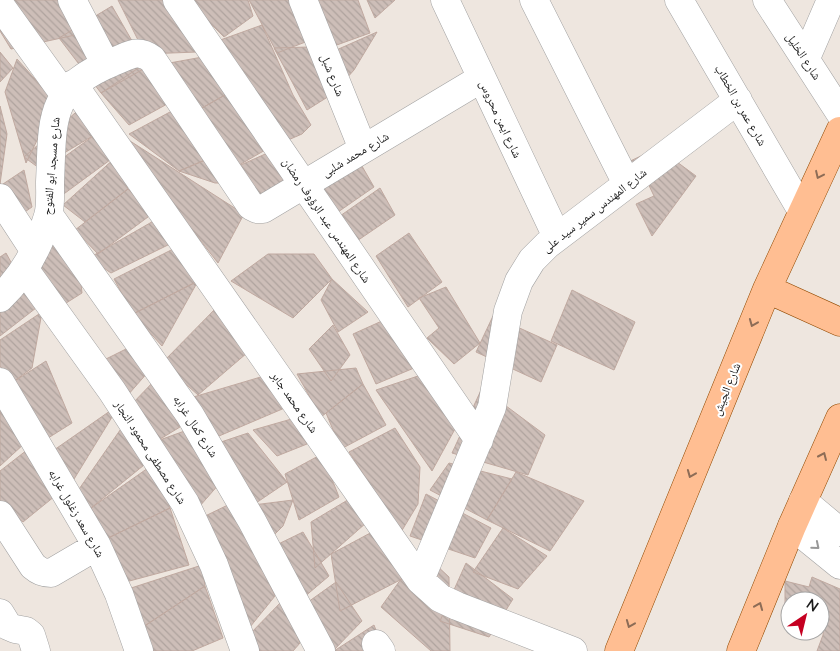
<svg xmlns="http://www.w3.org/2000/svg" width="840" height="651" viewBox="0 0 840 651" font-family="Lato,'Noto Naskh Arabic',sans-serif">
	<defs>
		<pattern id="building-back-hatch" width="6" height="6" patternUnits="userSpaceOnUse" patternTransform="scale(1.25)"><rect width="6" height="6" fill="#cdbeb8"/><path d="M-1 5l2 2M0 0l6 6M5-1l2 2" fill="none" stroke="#afa39e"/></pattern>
	</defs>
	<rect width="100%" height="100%" fill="#eee6df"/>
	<path fill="url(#building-back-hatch)" stroke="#c0a9a0" d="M0,0H58L75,35L11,49L0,31Z
		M118,0H168L197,52L145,54Z
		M187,0H248L253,16L224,37Z
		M249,0H297L308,41L277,53Z
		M316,0H358L370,33L334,46Z
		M367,0H395L375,18Z
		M112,6L147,67L101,93L59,38Z
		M262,25L293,95L311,125L302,134L281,143L212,43Z
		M377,32L354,70L338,88L325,55Z
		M309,47L334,93L307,110L274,48Z
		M0,52L13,68L0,82Z
		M208,56L232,91L195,112L164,64Z
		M17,59L51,97L44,126L26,163L5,92Z
		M152,59L169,103L129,125L101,93Z
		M232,91L267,149L234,168L195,112Z
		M183,105L210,158L179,171L129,134Z
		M0,106L7,134L0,184Z
		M82,107L96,134L39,168L24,157Z
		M116,132L244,214L218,263Z
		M96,134L110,160L61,196L38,176Z
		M658,148L696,176L652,236L636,204L654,196L645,177L626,163Z
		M272,151L285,179L256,199L234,168Z
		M116,157L128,189L85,222L63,205Z
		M210,158L223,183H215L179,171Z
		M359,161L374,187L338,212L321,185Z
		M24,170L32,207L6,225L0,186Z
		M380,188L395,215L354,243L340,216Z
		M128,189L152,214L98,254L75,230Z
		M157,219L172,243L111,273L89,258Z
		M75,230L82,293L63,305L16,258Z
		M409,233L442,282L408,307L376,256Z
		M179,246L198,281L133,314L114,279Z
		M6,253L36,308L0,336V257Z
		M268,254H314L332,279L293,318L231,281Z
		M332,279L368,312L338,332L321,300Z
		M198,281L162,346L133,314Z
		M446,287L480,343L454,364L427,338L439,328L419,298Z
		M572,290L635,322L614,370L551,341Z
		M220,304L247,353L198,395L162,363Z
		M42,312L32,368L13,382L0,366V340Z
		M393,316L414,368L376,384L353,334Z
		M493,316L557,345L541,382L476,352Z
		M333,325L350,355L331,381L309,349Z
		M130,347L149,371L120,404L102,361Z
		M46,361L72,423L37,445L13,382Z
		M356,368L363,384L321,417L297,374Z
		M421,375L455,429L432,471L376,390Z
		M264,376L287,407L219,436L190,398Z
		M156,379L180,427L157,441L130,406Z
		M363,384L386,425L341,449L326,413Z
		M482,388L545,435L528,475L452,453Z
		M120,404L71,484L44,457Z
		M0,407L25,443L0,466Z
		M295,418L307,444L277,456L253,430Z
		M125,423L149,461L91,508L77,492Z
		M395,428L420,467L418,504L401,532L349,452Z
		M190,429L220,483L199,507L157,441Z
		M248,433L287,482L253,505L215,444Z
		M27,450L55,496L23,522L0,502V471Z
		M322,454L339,497L299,520L285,474Z
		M158,461L170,508L106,539L91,508Z
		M449,463L512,479L487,520L430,490Z
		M516,472L584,501L550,551L487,520Z
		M426,494L491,528L475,558L410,536Z
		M351,498L366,523L315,568L311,522Z
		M293,500L283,526L274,535L253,505Z
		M232,503L275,596L246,632L201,518Z
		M170,508L189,565L122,583L106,539Z
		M503,528L547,556L518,589L473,572Z
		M374,531L402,579L340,611L331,554Z
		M303,532L329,576L303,598L268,549Z
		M421,551L449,577L450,651H431L381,607Z
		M466,563L513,599L489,637L440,621Z
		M202,565L205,586L140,629L125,590Z
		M812,577L840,589V651H817L823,635L824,622H820V601H790V617H785V581L809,587Z
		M336,582L362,621L333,651L308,602Z
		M205,586L223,638L192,651H147L140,629Z
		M283,600L300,643L293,651H256L248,636Z
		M374,625L384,651H334Z"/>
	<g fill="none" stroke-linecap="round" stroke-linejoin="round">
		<defs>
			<path id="minor" d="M72,0L106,65
				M177,0L479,440
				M303,0L363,149
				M445,0L557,237
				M534,0L627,184
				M679,0L802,211
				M767,0L840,113
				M0,5L64,94
				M806,58L831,0
				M73,84L420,580L440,598L457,606L573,651
				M0,198L34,250
				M49,215L190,415L252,521L321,651
				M25,270L112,391L185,503L214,565L245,651
				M0,298C23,276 39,247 48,216C51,206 50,193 50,182C53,119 47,89 113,62C129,56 137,48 152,59L251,206L257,209H263L482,78
				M0,382L97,546L119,594L139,651
				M803,501L840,532
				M0,515L33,566C39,571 43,573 51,573L97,546
				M792,526L840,565
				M420,580L492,407L508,311L519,281L532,260L547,245L738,100
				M0,613L8,626L15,629L26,631L31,635L36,651
				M376,644L381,651"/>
			<path id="major" d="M767,289L840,322
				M619,651L767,289L840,131
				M741,651L792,526L840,418"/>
		</defs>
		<use href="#minor" stroke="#a2a2a2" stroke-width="29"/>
		<use href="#major" stroke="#914900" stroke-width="29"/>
		<use href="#minor" stroke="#fff" stroke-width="28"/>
		<use href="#major" stroke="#ffbe92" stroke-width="28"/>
	</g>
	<defs><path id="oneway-chevron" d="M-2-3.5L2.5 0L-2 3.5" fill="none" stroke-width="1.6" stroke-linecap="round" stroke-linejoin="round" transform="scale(1.25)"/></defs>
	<g stroke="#8d6c56">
		<use href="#oneway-chevron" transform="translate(819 175) rotate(115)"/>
		<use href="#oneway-chevron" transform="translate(753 323) rotate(112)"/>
		<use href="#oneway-chevron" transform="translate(823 456) rotate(-66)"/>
		<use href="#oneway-chevron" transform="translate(691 474) rotate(112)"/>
		<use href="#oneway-chevron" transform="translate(759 606) rotate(-68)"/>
		<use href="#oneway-chevron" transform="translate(630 624) rotate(112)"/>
	</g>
	<use stroke="#989898" href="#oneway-chevron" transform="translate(816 546) rotate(40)"/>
	<g text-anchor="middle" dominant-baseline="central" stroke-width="4" stroke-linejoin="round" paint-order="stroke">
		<g font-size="12" fill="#1b1b1b" stroke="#fff">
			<text transform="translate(804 56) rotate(57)">شارع الخليل</text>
			<text transform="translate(333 75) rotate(68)">شارع شبل</text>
			<text transform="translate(741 105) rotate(60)">شارع عمر بن الخطاب</text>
			<text transform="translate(501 119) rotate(65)">شارع ايمن محروس</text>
			<text transform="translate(355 154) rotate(-31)">شارع محمد شلبى</text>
			<text transform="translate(51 166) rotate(-85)">شارع مسجد ابو الفتوح</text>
			<text transform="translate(594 210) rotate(-38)">شارع المهندس سمير سيد على</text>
			<text transform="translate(327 220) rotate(56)">شارع المهندس عبد الرؤوف رمضان</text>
			<text transform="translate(726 389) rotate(-68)">شارع الجيش</text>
			<text transform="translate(295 402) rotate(55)">شارع محمد جابر</text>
			<text transform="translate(196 426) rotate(57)">شارع كمال غرابه</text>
			<text transform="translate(151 452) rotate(57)">شارع مصطفى محمود النجار</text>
			<text transform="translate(77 513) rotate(60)">شارع سعد زغلول غرابه</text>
		</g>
	</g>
	<g transform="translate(805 616) rotate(35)"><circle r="24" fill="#ffffff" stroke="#a4a4a4"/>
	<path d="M0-4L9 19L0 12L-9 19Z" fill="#c50021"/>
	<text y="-8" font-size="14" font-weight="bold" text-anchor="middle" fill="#1b1b1b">N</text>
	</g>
</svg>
